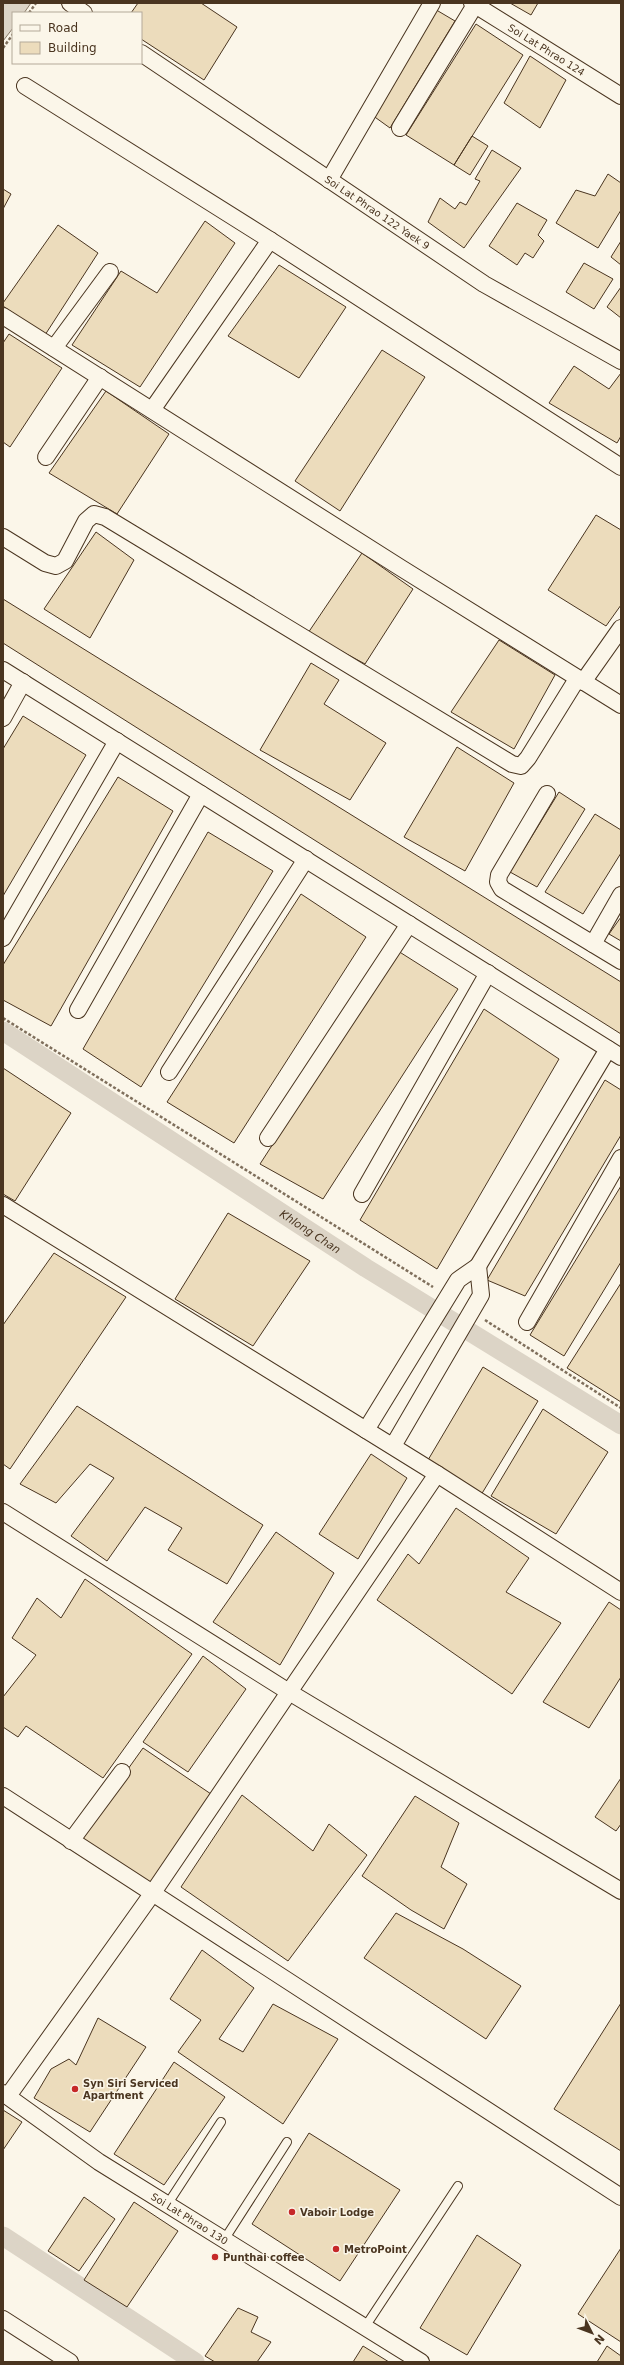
<svg xmlns="http://www.w3.org/2000/svg" width="624" height="2365" viewBox="0 0 624 2365" font-family="'DejaVu Sans',sans-serif">
	<rect width="100%" height="100%" fill="#fbf6e9"/>
	<path fill="#dcd4c6" stroke="#887966" d="M3,3H31L24,13H13V28L3,41Z"/>
	<g fill="none" stroke-linecap="round" stroke-linejoin="round">
		<g stroke="#dcd4c6" stroke-width="19">
			<path id="s1" d="M3,1031L366,1268L621,1425"/>
			<path d="M3,2236L195,2362"/>
		</g>
	</g>
	<path fill="#ecdcbc" stroke="#4a3520" d="M138,3H201L237,27L204,80L141,39V13H131Z
		M510,3H538L531,15Z
		M433,8L455,21L390,128L372,115Z
		M476,24L523,55L454,165L406,135Z
		M530,56L566,80L540,128L504,103Z
		M472,136L488,146L470,175L454,165Z
		M492,150L521,168L464,248L428,222L440,198L455,209L460,202L466,205L480,181L475,179Z
		M608,174L621,183V210L598,248L556,223L576,190L595,196Z
		M3,189L11,194L3,209Z
		M517,203L547,220L538,235L544,241L533,258L525,253L517,265L489,246Z
		M205,221L235,243L140,387L72,345L121,271L157,293Z
		M58,225L98,253L45,335L3,306V303Z
		M621,241V265L611,257Z
		M584,263L613,279L594,309L566,292Z
		M279,265L346,307L299,378L228,336Z
		M621,287V318L607,307Z
		M9,334L62,368L10,447L3,442V343Z
		M382,350L425,377L340,511L295,481Z
		M574,366L609,389L621,373V436L617,443L549,403Z
		M106,391L169,434L117,514L49,473Z
		M596,515L621,530V605L606,626L548,590Z
		M96,532L134,560L90,638L44,609Z
		M362,553L413,589L365,664L308,633Z
		M3,599L621,982V1034L3,643Z
		M499,640L555,675L514,749L451,712Z
		M311,663L339,680L324,704L386,743L350,800L260,750Z
		M23,716L86,755L3,896V749Z
		M457,747L514,783L465,871L404,837Z
		M118,777L173,811L51,1026L3,1000V965Z
		M559,792L585,809L537,887L510,872Z
		M595,814L621,830V853L583,914L545,892Z
		M208,832L273,871L141,1087L83,1049Z
		M301,894L366,937L234,1143L167,1102Z
		M621,917V941L609,934Z
		M398,951L458,989L323,1199L260,1164Z
		M484,1009L559,1059L437,1269L360,1220Z
		M3,1068L71,1113L15,1201L3,1194Z
		M605,1080L621,1090V1135L525,1296L487,1280Z
		M621,1186V1262L564,1356L530,1335Z
		M228,1213L310,1261L253,1346L175,1299Z
		M54,1253L126,1297L10,1469L3,1464V1325Z
		M621,1283V1402L567,1368Z
		M483,1367L538,1401L481,1495L428,1460Z
		M77,1406L263,1525L227,1584L168,1550L182,1528L145,1507L107,1561L71,1536L114,1478L90,1464L56,1503L20,1484Z
		M543,1409L608,1452L556,1534L491,1496Z
		M371,1454L407,1478L358,1559L319,1534Z
		M456,1508L529,1558L506,1592L561,1623L512,1694L377,1600L408,1554L419,1564Z
		M276,1532L334,1573L280,1665L213,1622Z
		M85,1579L192,1654L103,1778L26,1726L18,1737L3,1727V1697L36,1655L12,1638L37,1598L61,1618Z
		M609,1602L621,1610V1677L589,1728L543,1702Z
		M203,1656L246,1689L188,1772L143,1742Z
		M143,1748L211,1794L149,1886L78,1839Z
		M621,1778V1824L616,1831L595,1817Z
		M242,1795L313,1851L329,1824L367,1855L288,1961L181,1887Z
		M415,1796L459,1823L441,1867L467,1884L444,1929L411,1910L362,1876Z
		M396,1913L463,1949L521,1986L486,2039L364,1958Z
		M202,1950L254,1988L219,2039L243,2052L273,2004L338,2039L283,2124L178,2052L201,2020L170,1999Z
		M621,2003V2151L554,2109Z
		M98,2018L146,2047L90,2132L34,2098L51,2069L69,2059L76,2065Z
		M174,2062L225,2097L164,2185L114,2154Z
		M3,2110L22,2122L3,2150Z
		M309,2133L400,2190L340,2281L252,2224Z
		M84,2197L115,2219L79,2271L48,2251Z
		M134,2202L178,2231L127,2307L84,2280Z
		M477,2235L521,2265L467,2355L420,2328Z
		M621,2248V2342L578,2314Z
		M238,2308L258,2317L251,2332L271,2342L257,2362H215L205,2356Z
		M363,2346L389,2362H353Z
		M607,2346L621,2356V2362H597Z"/>
	<g fill="none" stroke-linecap="round" stroke-linejoin="round">
		<defs>
			<path id="lane" d="M167,2205L221,2122
				M224,2240L287,2142
				M365,2327L458,2186"/>
			<g id="street">
				<path d="M70,3L84,13"/>
				<path id="s2" d="M472,3L621,96"/>
				<path id="s3" d="M141,53L484,284L621,361"/>
				<path d="M25,86L270,240L621,467"/>
				<path d="M400,128L475,5"/>
				<path d="M329,180L432,3"/>
				<path d="M3,316L401,568L621,705"/>
				<path d="M54,348L110,272"/>
				<path d="M152,410L270,240"/>
				<path d="M46,457L100,377"/>
				<path d="M3,537L45,563L56,566L65,561L86,521L94,514L105,517L512,764L521,766L528,758L577,679"/>
				<path d="M3,670L621,1057"/>
				<path d="M583,682L621,628"/>
				<path d="M3,718L23,682"/>
				<path d="M547,794L499,875L498,882L502,889L621,961"/>
				<path d="M3,938L117,741"/>
				<path d="M593,944L621,895"/>
				<path d="M78,1010L201,794"/>
				<path d="M169,1072L306,859"/>
				<path d="M268,1138L409,924"/>
				<path d="M362,1194L488,973"/>
				<path d="M3,1205L437,1474L621,1592"/>
				<path d="M478,1266L608,1049"/>
				<path d="M527,1322L621,1158"/>
				<path d="M366,1430L458,1280L478,1266L481,1295L393,1446"/>
				<path d="M3,1512L289,1692L621,1891"/>
				<path d="M3,1796L621,2197"/>
				<path d="M71,1841L122,1772"/>
				<path id="s4" d="M3,2093L99,2162L421,2362"/>
				<path d="M8,2096L152,1894L437,1474"/>
				<path d="M3,2319L70,2362"/>
			</g>
		</defs>
		<use href="#lane" stroke="#4a3520" stroke-width="10"/>
		<use href="#street" stroke="#4a3520" stroke-width="18"/>
		<path stroke="#7f6f5c" stroke-width="2.5" stroke-dasharray="3 2" stroke-linecap="butt" d="M29,13L36,3
			M3,48L13,34
			M3,1018L433,1287
			M485,1320L621,1408"/>
		<use href="#lane" stroke="#fbf6e9" stroke-width="8"/>
		<use href="#street" stroke="#fbf6e9" stroke-width="16"/>
	</g>
	<g fill="#c62828" stroke="#fbf6e9" stroke-width="1.5">
		<circle cx="75" cy="2089" r="4"/>
		<circle cx="292" cy="2212" r="4"/>
		<circle cx="336" cy="2249" r="4"/>
		<circle cx="215" cy="2257" r="4"/>
	</g>
	<g text-anchor="middle" dominant-baseline="central" stroke-width="3" stroke-linejoin="round" paint-order="stroke">
		<g font-size="10" fill="#4a3520" stroke="#fbf6e9">
			<text stroke="none"><textPath href="#s2" startOffset="88">Soi Lat Phrao 124</textPath></text>
			<text stroke="none"><textPath href="#s3" startOffset="285">Soi Lat Phrao 122 Yaek 9</textPath></text>
			<text stroke="none"><textPath href="#s4" startOffset="225">Soi Lat Phrao 130</textPath></text>
		</g>
		<g font-size="10" font-weight="bold" fill="#4a3520" stroke="#fbf6e9" text-anchor="start">
			<text x="83" y="2083">Syn Siri Serviced<tspan x="83" dy="12">Apartment</tspan></text>
			<text x="300" y="2212">Vaboir Lodge</text>
			<text x="344" y="2249">MetroPoint</text>
			<text x="223" y="2257">Punthai coffee</text>
		</g>
		<g font-size="11" font-style="italic" fill="#4a3520" stroke="#fbf6e9">
			<text stroke="none"><textPath href="#s1" startOffset="367">Khlong Chan</textPath></text>
		</g>
	</g>
	<rect width="624" height="2365" fill="none" stroke="#4a3520" stroke-width="8"/>
	<rect x="12" y="12" width="130" height="52" fill="#fbf6e9" stroke="#b4a999"/>
	<rect x="20" y="25" width="20" height="6" fill="#fbf6e9" stroke="#b4a999"/>
	<text x="48" y="32" font-size="12" fill="#4a3520">Road</text>
	<rect x="20" y="42" width="20" height="12" fill="#ecdcbc" stroke="#b4a999"/>
	<text x="48" y="52" font-size="12" fill="#4a3520">Building</text>
	<g transform="translate(592 2333) rotate(132)" stroke="#fbf6e9" stroke-width="3" paint-order="stroke">
	<path d="M0-3L7 15L0 10L-7 15Z" fill="#4a3520"/>
	<text y="-6" font-size="11" font-weight="bold" text-anchor="middle" fill="#4a3520">N</text>
	</g>
</svg>
